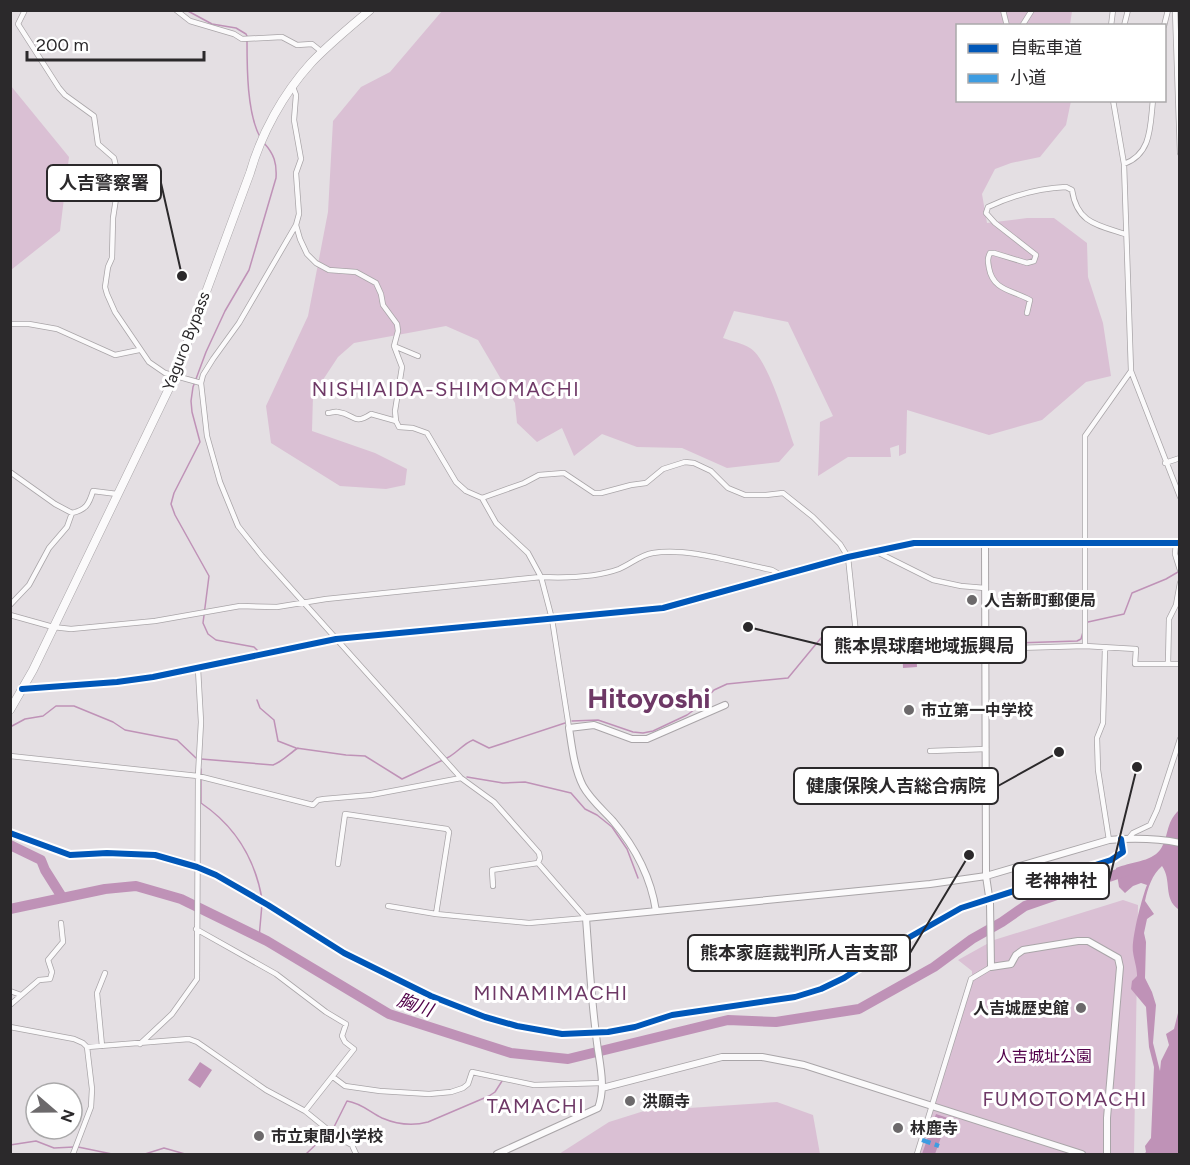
<svg xmlns="http://www.w3.org/2000/svg" width="1190" height="1165" viewBox="0 0 1190 1165" font-family="Figtree,'Noto Sans JP',sans-serif">
	<rect width="100%" height="100%" fill="#e4dfe3"/>
	<path fill="#dac0d4" d="M442,11H1072L1070,25L958,26V100L1071,101L1066,125L1040,157L1011,163L995,169L982,194L987,223L1027,218H1054L1087,243L1088,277L1103,323L1111,376L1086,382L1042,420L989,435L907,410L906,453L899,456V445L890,448L891,457H848L818,476L820,422L833,416L788,322L734,311L723,338C731,341 742,343 750,348C768,358 787,425 794,445L779,462L727,468L682,448L637,447L602,434L574,456L562,428L537,442L517,423L515,403L478,340L446,326L354,343L338,357L313,395L312,431L375,453L407,469L405,485L386,489L340,486L271,443L266,406L308,316L328,212L333,121L361,87L390,72Z
		M11,86L69,157L60,231L11,270Z
		M1123,900L1138,905L1134,1154H917L972,981V971L958,960L994,940Z
		M777,1102L813,1115L820,1154H559L609,1122L644,1111Z"/>
	<path fill="#bf92b7" d="M902,645H916L917,667L903,668Z
		M1179,794V918L1178,909C1163,898 1172,880 1162,866C1152,875 1148,887 1145,901L1154,914L1147,919L1144,933L1146,942L1145,978L1152,992L1156,1005L1153,1043L1160,1071L1161,1061L1169,1045L1166,1034L1174,1029L1178,1013H1179V1154H1144L1146,1152L1145,1146L1151,1138L1154,1067L1149,1047L1146,1007L1131,989L1132,981L1137,976C1137,967 1134,960 1133,952C1131,940 1142,897 1147,885L1141,883L1133,886L1125,893L1119,887L1116,868C1130,862 1151,862 1160,850C1169,838 1165,823 1179,810L1178,796Z
		M200,1062L212,1070L200,1088L188,1080Z
		M936,1114L948,1118L935,1154H922Z"/>
	<g fill="none" stroke-linecap="round" stroke-linejoin="round">
		<path stroke="#bf92b7" stroke-width="1.5" d="M186,10L212,24L236,28L246,34L247,36
			M247,41C247,68 247,113 260,137
			M1088,622L1124,614L1132,593L1166,579L1178,572
			M859,634L925,637L943,645L984,644
			M989,644L1077,641L1081,639L1083,632
			M258,651L254,647L216,640L208,634L203,623L209,576L175,515L171,504L174,493L200,442L192,412L191,401L193,387L206,352L225,311L249,270L276,178C277,163 274,154 264,143
			M257,700L260,708L274,720L278,741L296,748L346,755L365,756L402,779L443,760
			M572,721L598,720L633,732L643,733L653,731L687,715L698,707L714,690L727,684L788,678L821,638L828,635L855,634
			M12,726L25,719L43,716L56,706H74L113,722L125,730L177,740L196,758
			M447,758C457,753 463,744 473,740L489,748L565,723
			M201,759L273,765C282,762 290,753 298,748
			M201,769V803C235,826 255,859 262,899
			M467,777L503,783L525,782L571,793L585,809L597,815L612,827L627,849L638,878
			M259,938L262,904
			M10,1145L36,1141L54,1148L74,1147
			M78,1147L112,1154
			M145,1154L164,1148L185,1154
			M306,1154L334,1127L347,1101C361,1103 370,1112 382,1118C396,1124 413,1126 428,1122L489,1096L495,1092L502,1081"/>
		<path stroke="#bf92b7" stroke-width="10" d="M10,845L41,860L45,870L62,897
			M10,909L105,889L136,886L181,899L267,941L389,1014L511,1053L568,1059L728,1020L776,1022L859,1009L934,967L972,939L1002,922L1025,906L1129,870"/>
		<defs>
			<path id="minor" d="M25,10L18,24L59,88L65,95L94,116L98,144L114,158L119,179L113,218L112,258L108,267L105,287L107,294L115,312L149,362L165,373L201,383
				M176,10L190,21L234,34L242,39L282,37L297,45L312,44L322,52
				M1003,10L1007,26
				M1175,10L1180,153
				M1022,26L1032,10
				M1111,26L1113,10
				M1124,26L1128,10
				M1164,26L1168,10
				M293,87L296,95L294,120L301,159L296,173L299,214L296,225L300,239L307,254L316,263L329,270L356,272L376,283L381,294L383,305L397,324L398,331L394,346L418,356
				M1113,100L1124,164L1131,371L1180,497
				M1124,164C1152,154 1150,126 1153,100
				M296,225L239,323L213,359L203,375L201,383L207,436L220,482L238,526L262,556L461,778L494,802L539,853L540,858L538,863L492,870L493,886
				M1027,313L1030,300C1013,290 993,291 989,268C988,262 987,259 990,253H994L1027,263L1034,261L1036,255L995,223L986,213L988,207C1012,196 1040,188 1066,187L1072,190C1077,223 1097,225 1125,234
				M10,324H29L57,329L115,355L139,350
				M394,346L402,367L395,411L396,421
				M328,413C331,413 335,411 338,412C355,414 353,426 371,414L396,421L399,427L413,428L427,433L456,482L466,491L482,498L496,523L528,553L541,577L552,619L569,728
				M1165,463L1180,458
				M10,472L55,504L72,513C86,510 89,504 93,491L117,494
				M482,498L524,483L539,475L564,473L594,493H601L631,485L646,483L663,469L685,462L694,463L711,471L728,488L745,495H766L783,493L813,517L840,544L848,557L857,643
				M1176,543L1175,554L1180,570
				M875,551L933,580L961,586L985,588
				M10,605L29,585L49,548L67,527L72,513
				M10,615L53,627L71,629L155,621L240,606L277,607L326,599L541,577C564,578 597,577 619,569C631,564 640,555 653,553C688,547 736,563 772,570L781,575
				M1085,646V436L1131,371
				M1105,648L1103,723L1097,738L1098,770L1109,840
				M986,649L1085,646L1136,649L1135,664H1180
				M1168,664L1169,619L1176,605L1180,583
				M930,751L986,749
				M10,756L198,776L313,805L318,800L324,799L371,795L461,778
				M10,833L70,855L107,853L155,855L197,867L216,875L268,905L344,953L431,996L485,1017L517,1026L562,1034L608,1032L635,1027L672,1015L795,997L821,989L844,978L885,951L961,908L1111,860L1123,852L1121,839
				M1129,838L1133,833L1150,825L1157,810L1180,739
				M538,863L586,918
				M338,864L345,814L447,829L449,832L436,914L529,923L586,918
				M388,906L436,914
				M10,991L21,995
				M10,1005L39,980L50,979L52,972L48,960L63,942L61,923
				M10,1027L74,1039L83,1043L87,1047L92,1089L91,1107L73,1154
				M140,1044L172,1014L197,979L198,776L201,722L198,669
				M102,1046L97,993L105,973
				M87,1047L189,1039L197,1042L266,1090L305,1111L354,1049L345,1042L342,1036L346,1024L326,1012L276,974L196,929
				M333,1077L345,1086L380,1091L429,1094L451,1092L463,1088L468,1084L472,1072L534,1085L602,1083
				M305,1111L337,1137L352,1145L356,1154
				M917,1154L971,979L991,967"/>
			<path id="tertiary" d="M985,543L986,876L990,903L991,967L1011,964L1016,955L1023,950L1078,941H1088L1118,958L1120,967L1107,1118V1154
				M22,689L117,682L153,677L336,639L663,608L848,557L914,543H1180
				M656,911C651,878 635,847 613,821C603,810 590,799 583,786C574,768 572,747 569,728L594,725L632,739H647L725,705
				M602,1088L722,1057H762L804,1065L1082,1154
				M497,1154L598,1108C607,1084 598,1059 596,1034C591,996 589,957 586,918L930,884L986,876L1109,840C1133,838 1155,838 1180,843"/>
			<path id="trunk" d="M10,710L33,670L175,376L250,173C261,134 283,94 311,63C329,44 350,27 370,10"/>
		</defs>
		<use href="#minor" stroke="#a9a5a8" stroke-width="6"/>
		<use href="#tertiary" stroke="#a9a5a8" stroke-width="8"/>
		<use href="#trunk" stroke="#a9a5a8" stroke-width="9"/>
		<use href="#minor" stroke="#fbfafb" stroke-width="4.5"/>
		<use href="#tertiary" stroke="#fbfafb" stroke-width="6"/>
		<use href="#trunk" stroke="#fbfafb" stroke-width="8"/>
		<path stroke="#3d9ce1" stroke-width="4.5" stroke-dasharray="9 4.5" stroke-linecap="butt" d="M922,1140L939,1146"/>
		<defs>
			<path id="cycleway" d="M22,689L117,682L153,677L336,639L663,608L848,557L914,543H1180
				M10,833L70,855L107,853L155,855L197,867L216,875L268,905L344,953L431,996L485,1017L517,1026L562,1034L608,1032L635,1027L672,1015L795,997L821,989L844,978L885,951L961,908L1111,860L1123,852L1121,839"/>
		</defs>
		<use href="#cycleway" stroke="#fff" stroke-width="10"/>
		<use href="#cycleway" stroke="#0057b8" stroke-width="6"/>
	</g>
	<g fill="#6c696b" stroke="#fff" stroke-width="2">
		<circle cx="972" cy="600" r="6"/>
		<circle cx="909" cy="710" r="6"/>
		<circle cx="1081" cy="1008" r="6"/>
		<circle cx="630" cy="1101" r="6"/>
		<circle cx="898" cy="1128" r="6"/>
		<circle cx="259" cy="1136" r="6"/>
	</g>
	<g text-anchor="middle" dominant-baseline="central" stroke-width="6" stroke-linejoin="round" paint-order="stroke">
		<g font-size="16" fill="#2b292b" stroke="#fff">
			<text transform="translate(186 341) rotate(-69)">Yaguro Bypass</text>
		</g>
		<g font-size="16" font-weight="bold" fill="#2b292b" stroke="#fff" text-anchor="start">
			<text x="984" y="600">人吉新町郵便局</text>
			<text x="921" y="710">市立第一中学校</text>
			<text x="1069" y="1008" text-anchor="end">人吉城歴史館</text>
			<text x="642" y="1101">洪願寺</text>
			<text x="910" y="1128">林鹿寺</text>
			<text x="271" y="1136">市立東間小学校</text>
		</g>
		<g font-size="16" fill="#52014a" stroke="#fff">
			<text x="1044" y="1056">人吉城址公園</text>
		</g>
		<g font-size="18" font-style="italic" fill="#500048" stroke="#fff">
			<text transform="translate(415 1005) rotate(19)">胸川</text>
		</g>
		<g font-size="20" letter-spacing="1.5" fill="#6e3866" stroke="#fff">
			<text x="446" y="389">NISHIAIDA-SHIMOMACHI</text>
			<text x="551" y="993">MINAMIMACHI</text>
			<text x="1065" y="1099">FUMOTOMACHI</text>
			<text x="536" y="1106">TAMACHI</text>
		</g>
		<g font-size="28" font-weight="bold" fill="#6e3866" stroke="#fff">
			<text x="649" y="698">Hitoyoshi</text>
		</g>
	</g>
	<path fill="none" stroke="#2b292b" stroke-width="2" d="M182 276L161 183M748 627L822 645M1059 752L998 786M1137 767L1109 881M969 855L910 953"/>
	<g fill="#2b292b" stroke="#fff" stroke-width="2">
		<circle cx="182" cy="276" r="6"/>
		<circle cx="748" cy="627" r="6"/>
		<circle cx="1059" cy="752" r="6"/>
		<circle cx="1137" cy="767" r="6"/>
		<circle cx="969" cy="855" r="6"/>
	</g>
	<g fill="#fff" stroke="#2b292b" stroke-width="2">
		<rect x="47" y="165" width="114" height="36" rx="6"/>
		<rect x="822" y="627" width="204" height="36" rx="6"/>
		<rect x="794" y="768" width="204" height="36" rx="6"/>
		<rect x="1013" y="863" width="96" height="36" rx="6"/>
		<rect x="688" y="935" width="222" height="36" rx="6"/>
	</g>
	<g font-size="18" text-anchor="middle" font-weight="bold" fill="#2b292b">
		<text x="104" y="189">人吉警察署</text>
		<text x="924" y="652">熊本県球磨地域振興局</text>
		<text x="896" y="792">健康保険人吉総合病院</text>
		<text x="1061" y="887">老神神社</text>
		<text x="799" y="959">熊本家庭裁判所人吉支部</text>
	</g>
	<rect width="1190" height="1165" fill="none" stroke="#2b292b" stroke-width="24"/>
	<rect x="956" y="24" width="210" height="78" fill="#ffffff" stroke="#aaa9aa" stroke-width="1.5"/>
	<rect x="968" y="44" width="30" height="9" fill="#0057b8" stroke="#aaa9aa" stroke-width="1.5"/>
	<text x="1010" y="54" font-size="18" fill="#2b292b">自転車道</text>
	<rect x="968" y="74" width="30" height="9" fill="#3d9ce1" stroke="#aaa9aa" stroke-width="1.5"/>
	<text x="1010" y="84" font-size="18" fill="#2b292b">小道</text>
	<g transform="translate(54 1111) rotate(110)"><circle r="28" fill="#ffffff" stroke="#aaa9aa" stroke-width="1.5"/>
	<path d="M0-4.5L10 22L0 15L-10 22Z" fill="#6c696b"/>
	<text y="-9" font-size="16" font-weight="bold" text-anchor="middle" fill="#2b292b">N</text>
	</g>
	<path d="M27 51v9h177v-9" fill="none" stroke="#2b292b" stroke-width="3"/>
	<text x="36" y="51" font-size="18" fill="#2b292b" stroke="#ffffff" stroke-width="4.5" paint-order="stroke">200 m</text>
</svg>
